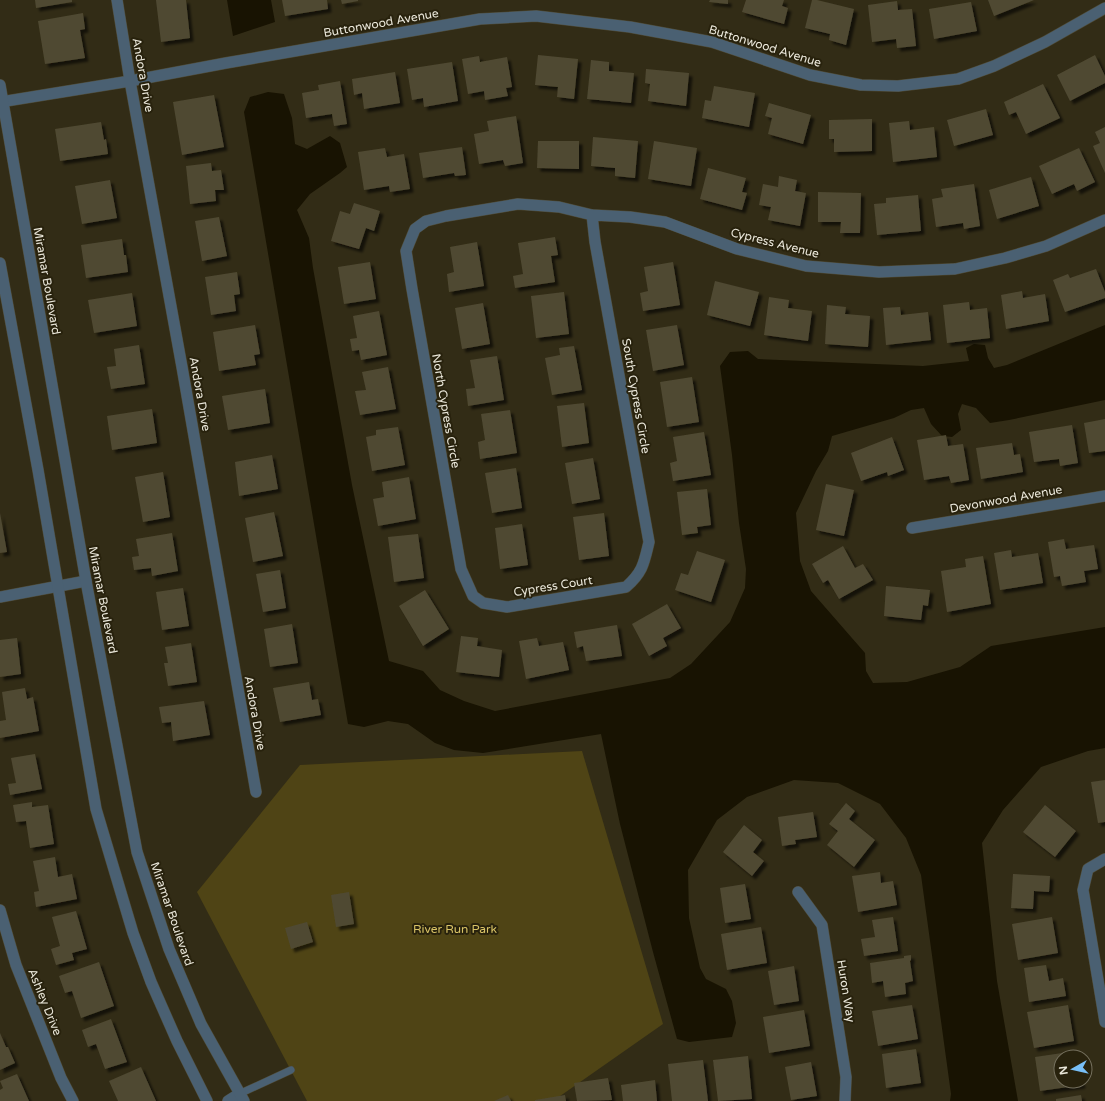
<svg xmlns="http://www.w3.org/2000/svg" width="1105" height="1101" viewBox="0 0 1105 1101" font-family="'Varela Round',sans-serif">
	<defs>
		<filter id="shadow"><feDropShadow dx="3.5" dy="3.5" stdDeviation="1" flood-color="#0009"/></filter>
	</defs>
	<rect width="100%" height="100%" fill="#322c16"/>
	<path fill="#4f4415" d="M582,751L663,1024L553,1101H307L197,892L300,765Z"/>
	<path fill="#181302" d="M227,0H271L275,22L233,36Z
		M268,92L284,94L292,118L295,144L307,149L330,136L340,143L347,167L340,173L310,194L297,210L309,238L313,268L352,485L389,661L423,671L440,690L464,701L495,711L670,678L691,664L730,622L745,588L746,569L739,523L732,455L720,366L730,352L748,351L758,359L923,366L969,361L966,348L974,344L985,345L988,358L994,368L1007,365L1105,325V400L1009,420L990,423L976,408L962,404L958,414L961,430L952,437L942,436L931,424L924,408L911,410L894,418L832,436L828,451L816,471L796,513L800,561L811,591L865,653L866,671L873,683L907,682L960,667L991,646L1105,627V748L1088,751L1041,767L1003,810L982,843L997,981L1018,1101H950L951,1094L921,875L906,838L880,804L838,783L794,780L747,797L717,820L688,870L689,918L700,968L706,979L726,989L732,1001L736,1023L732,1037L689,1042L677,1039L653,952L620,824L601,734L483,753L454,750L435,743L408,724L388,721L364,727L348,724L244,112L250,97Z"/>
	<path fill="#4f4932" filter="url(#shadow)" d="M35,0H72V2L36,8Z
		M156,0H186L190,38L161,42Z
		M282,0H327L328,9L285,16Z
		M341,0H358V1L342,4Z
		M710,0H728V4L709,2Z
		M746,0H784L782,6L788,8L784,24L742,12Z
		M812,0H817L854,9L846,45L829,40L830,34L805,28Z
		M988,0H1034L994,16Z
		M897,1L898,10L912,9L916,46L897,48L896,39L872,42L868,5Z
		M971,2L977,31L934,39L929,9Z
		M83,13L85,29L80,30L85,58L45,64L38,21Z
		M538,55L578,59L574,99L557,97L558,87L535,85Z
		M1095,55L1105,76V83L1070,101L1057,75Z
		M479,56L480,62L507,57L512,87L506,88L508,96L485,100L484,91L468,94L462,59Z
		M591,60L609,62V71L634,73L631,103L587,99Z
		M452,62L458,101L424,107L423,98L412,100L407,69Z
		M646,69L689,73L686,106L648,101L650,84L645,83Z
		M395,72L400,103L364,109L362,93L354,95L352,79Z
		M340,81L347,124L334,126L332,114L306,118L302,93L319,90L318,85Z
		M1043,84L1060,118L1026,134L1016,112L1009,115L1004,102Z
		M714,86L755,93L749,127L702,118L705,100L711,101Z
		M214,95L224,147L182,155L173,102Z
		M769,103L811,115L803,144L768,134L772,118L765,116Z
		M986,109L993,135L954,146L947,120Z
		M516,116L523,163L505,166L503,160L479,164L474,134L489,131L487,121Z
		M872,119V151L834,152V139H829V120Z
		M909,121L910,130L934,127L937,157L893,162L889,123Z
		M101,122L104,140L106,139L108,154L60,161L55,129Z
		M1105,127V173L1093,146L1100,143L1095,132Z
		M593,137L638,141L635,178L615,176V168L591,166Z
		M538,141H579V169L537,168Z
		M654,141L697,148L691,186L648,179Z
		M462,147L466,175L455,176L454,173L423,178L419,153Z
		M385,148L387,157L404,154L410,189L390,192L389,186L364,190L358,152Z
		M1079,148L1095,182L1077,191L1074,184L1052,194L1039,166Z
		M211,163L212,171L221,170L224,190H215L216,201L190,204L186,166Z
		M708,168L746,178L742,192L747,193L742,210L700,199Z
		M779,176L797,180L795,191L806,193L800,226L768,220L771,207L759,205L763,184L778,187Z
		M1031,177L1039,206L997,219L989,190Z
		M110,180L117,218L82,224L75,186Z
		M974,184L980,226L964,229L963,223L936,227L932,199L943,197L941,189Z
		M818,192L861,193L860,233H840L841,222H818Z
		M918,195L921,231L877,235L874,204L886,203V198Z
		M354,203L380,211L374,231L366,228L359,249L331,241L340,211L350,214Z
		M219,217L227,256L202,261L195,221Z
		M555,237L558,255L551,256L555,282L515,288L513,276L523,274L518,243Z
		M122,239L124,255H126L128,272L86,278L81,245Z
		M477,242L484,286L449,292L447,274L454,272L450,247Z
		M370,262L376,299L344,304L338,267Z
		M673,262L680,305L643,311L640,293L648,291L644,267Z
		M1096,269L1105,292V298L1065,312L1053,280L1068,274L1070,278Z
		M237,272L240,294L234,295L236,311L211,315L205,277Z
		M715,281L759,292L750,326L707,315Z
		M1022,291L1023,298L1045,294L1049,321L1006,329L1001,295Z
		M564,292L569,334L536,338L531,296Z
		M132,293L137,326L94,333L88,300Z
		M769,297L789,300L788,308L812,311L808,341L764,335Z
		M969,302L970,310L987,308L990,338L947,343L943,305Z
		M483,303L490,344L462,349L455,308Z
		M827,305L846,307L845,314L870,316L868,347L825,344Z
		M900,307L901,315L928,312L931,340L886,345L883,308Z
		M379,311L387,355L361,360L359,350L352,351L350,339L357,338L353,316Z
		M255,325L260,354L254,355L256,365L219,371L213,332Z
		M677,325L684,365L653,371L646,330Z
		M139,345L145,384L111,389L107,367L116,366L114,349Z
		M574,346L582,390L552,395L545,358L560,355L559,348Z
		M497,356L504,400L468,406L466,389L475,388L470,360Z
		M388,367L396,409L360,415L355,391L366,390L362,372Z
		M692,377L699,422L667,427L660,382Z
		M265,389L270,423L228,430L222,396Z
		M584,403L589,443L562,447L557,406Z
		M152,409L157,443L112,450L107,416Z
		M510,410L517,453L480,459L478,442L485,440L481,414Z
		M1105,419V451L1089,453L1084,423Z
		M1072,425L1078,463L1060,466L1059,459L1034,462L1029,432Z
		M398,427L405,465L372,471L366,437L376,435V430Z
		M704,432L711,475L673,481L670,463L677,461L673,437Z
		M946,435L948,446L963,444L969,480L951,483L949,476L924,480L917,440Z
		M892,437L904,470L888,476L887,472L861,481L851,453Z
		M1012,443L1014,455L1020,454L1023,472L981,479L976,448Z
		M272,455L278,489L239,496L235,462Z
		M593,458L600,499L572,504L565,463Z
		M516,468L522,508L492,513L485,473Z
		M163,472L170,517L143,522L135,477Z
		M409,477L416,519L378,526L373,499L384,497L382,482Z
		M826,484L854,490L844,536L816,530Z
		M707,489L711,525L697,527L698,533L682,535L677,492Z
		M274,512L283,556L253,562L245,518Z
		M0,513L7,552L0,553Z
		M604,513L609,556L579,560L573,517Z
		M522,524L528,565L500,569L495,528Z
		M172,533L178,571L152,576L151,568L134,570L132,557L139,556L136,539Z
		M418,534L424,578L394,582L388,537Z
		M1064,539L1066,549L1094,545L1098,569L1084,571L1086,582L1062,586L1060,576L1054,577L1048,542Z
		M843,546L855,568L863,564L873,580L839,599L828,580L823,583L812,564Z
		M1011,550L1012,557L1038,553L1043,583L1000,590L994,553Z
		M697,551L725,560L711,602L675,590L681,573L688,575Z
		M983,556L991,604L947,612L941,571L966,567L965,559Z
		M280,570L286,608L263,612L256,574Z
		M886,586L930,590L928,606L923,605L921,620L884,616Z
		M183,588L189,626L162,630L156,592Z
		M425,590L449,629L423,646L399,606Z
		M667,604L681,628L663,638L667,646L649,656L632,624Z
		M292,624L298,663L270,667L264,629Z
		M617,625L622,656L586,661L583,646L577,648L574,632Z
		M461,636L478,638L477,646L502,650L499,677L456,672Z
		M17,638L21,674L0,677V640Z
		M537,638L539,646L563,642L569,670L526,679L519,641Z
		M191,643L197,682L168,686L164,663H168L165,647Z
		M309,682L312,700L318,699L321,715L280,722L273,688Z
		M25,688L27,699L33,697L39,731L0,738V721L6,720L2,692Z
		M204,701L210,735L173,741L171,722L162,723L159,707Z
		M35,754L42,789L10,795L8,784L16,783L11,758Z
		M1105,780V822L1098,823L1091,782Z
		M32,802V807L48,805L54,844L30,848L26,821L16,822L13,805Z
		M846,803L855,811L849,819L875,840L854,867L827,845L838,831L829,824Z
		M1045,805L1076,831L1055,857L1023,832Z
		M813,812L817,837L795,840L796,844L782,846L778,817Z
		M744,825L762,840L753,852L764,861L752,876L723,852Z
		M55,857L58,877L72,874L77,899L36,907L34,892L39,891L33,861Z
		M880,872L881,883L893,881L897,905L858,912L852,876Z
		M1013,874L1050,876L1049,892L1034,891L1033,909L1011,908Z
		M745,884L751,919L725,923L720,888Z
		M349,892L354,924L336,927L331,895Z
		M76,911L87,949L72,953L74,960L56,965L51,949L60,946L52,917Z
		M893,917L898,951L864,956L861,939L875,937L872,920Z
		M1052,917L1058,953L1018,960L1012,924Z
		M307,922L313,942L291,949L285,928Z
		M761,927L767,963L727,970L721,934Z
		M911,955V960L910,961L913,981L905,983L906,994L885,997L883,981L872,983L870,963L904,958V956Z
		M99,962L114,1006L81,1018L72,991L65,993L59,976Z
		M1046,965L1049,981L1063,978L1066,996L1029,1002L1024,968Z
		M794,966L799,1001L774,1005L768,971Z
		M912,1005L918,1039L878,1046L872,1011Z
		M1068,1005L1074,1041L1034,1048L1027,1012Z
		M804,1010L810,1046L769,1053L763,1017Z
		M111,1019L127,1062L105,1069L96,1044L88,1047L82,1030Z
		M0,1033L6,1047H8L15,1063L0,1070Z
		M916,1049L921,1083L886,1088L882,1054Z
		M1076,1051L1077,1057H1061V1081H1081L1082,1085L1040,1091L1035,1057Z
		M748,1056L752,1099L718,1101L713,1060Z
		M703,1060L708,1101H672L668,1064Z
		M811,1062L817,1096L791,1100L785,1067Z
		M141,1067L156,1101H118L109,1081Z
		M17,1074L29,1101H0V1090L3,1088L0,1081Z
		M608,1078L612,1100L577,1101L574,1083Z
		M655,1080L657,1101H623L621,1085Z
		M508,1095L511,1101H494Z
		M565,1095L566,1101H535V1100Z
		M1081,1095L1082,1101H1056V1099Z"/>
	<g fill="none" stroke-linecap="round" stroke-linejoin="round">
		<defs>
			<path id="service" d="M239,1094L291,1070"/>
			<path id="minor" d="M117,0L130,81L182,367L256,792
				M0,102L130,81L226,63L480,19L536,16L630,27L712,42L810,75L861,85L898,86L958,79L994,66L1045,42L1105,8
				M592,215L595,242L649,542C644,563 643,572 626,587L507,607L483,603L473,596L461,569L412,289L406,251L415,229L426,221L446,216L518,204L559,207L592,215L630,217L665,222L737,249L806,266L879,272L955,269L1005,258L1046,246L1105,220
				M912,528L1105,496
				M0,597L86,581
				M1105,859L1088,869L1083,890L1105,1022
				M798,892L822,925L846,1077L845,1101
				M0,910L16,965L61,1078L73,1101
				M228,1101L239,1094"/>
			<path id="tertiary" d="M0,85L86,581L137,852L169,949L201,1024L244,1101
				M0,263L38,470L96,809L133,933L151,982L177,1041L207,1101"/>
		</defs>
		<use href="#service" stroke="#4f4a35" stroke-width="8"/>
		<use href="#minor" stroke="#4f4a35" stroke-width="12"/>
		<use href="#tertiary" stroke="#4f4a35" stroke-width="12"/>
		<use href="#service" stroke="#4a6072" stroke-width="7"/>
		<use href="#minor" stroke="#4a6072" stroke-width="11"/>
		<use href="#tertiary" stroke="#4a6072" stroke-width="11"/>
	</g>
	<g text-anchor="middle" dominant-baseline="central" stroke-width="4" stroke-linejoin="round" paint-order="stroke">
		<g font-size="12" fill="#eae7da" stroke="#28220d">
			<text transform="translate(381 23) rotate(-10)">Buttonwood Avenue</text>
			<text transform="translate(765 46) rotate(17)">Buttonwood Avenue</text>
			<text transform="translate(143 75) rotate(80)">Andora Drive</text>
			<text transform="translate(775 243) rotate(14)">Cypress Avenue</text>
			<text transform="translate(47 281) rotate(80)">Miramar Boulevard</text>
			<text transform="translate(200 394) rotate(80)">Andora Drive</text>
			<text transform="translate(636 396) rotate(80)">South Cypress Circle</text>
			<text transform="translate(446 411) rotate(80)">North Cypress Circle</text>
			<text transform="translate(1006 499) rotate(-10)">Devonwood Avenue</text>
			<text transform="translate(553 586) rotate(-9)">Cypress Court</text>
			<text transform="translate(103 600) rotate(79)">Miramar Boulevard</text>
			<text transform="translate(255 713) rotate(80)">Andora Drive</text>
			<text transform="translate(172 914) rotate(71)">Miramar Boulevard</text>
			<text transform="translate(846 991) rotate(81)">Huron Way</text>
			<text transform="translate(45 1002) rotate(68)">Ashley Drive</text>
		</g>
		<g font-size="12" fill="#d9c366" stroke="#28220d">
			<text x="455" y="929">River Run Park</text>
		</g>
	</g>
	<g transform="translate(1073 1069) rotate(262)"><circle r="19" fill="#28220d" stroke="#76715f"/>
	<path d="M0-3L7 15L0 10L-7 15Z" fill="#78bff7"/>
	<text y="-6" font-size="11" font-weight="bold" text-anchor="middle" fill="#eae7da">N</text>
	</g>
</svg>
